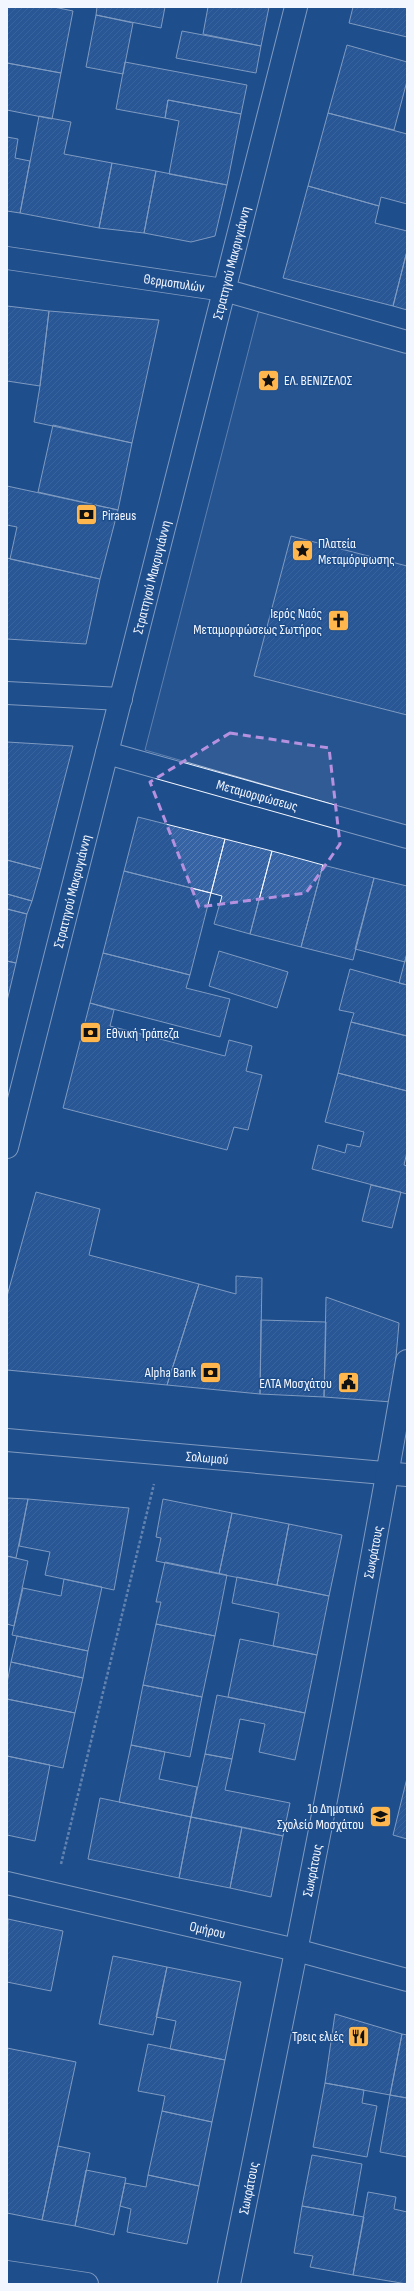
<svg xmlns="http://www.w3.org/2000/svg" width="414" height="2291" viewBox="0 0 414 2291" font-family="'Sofia Sans Condensed',sans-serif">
	<defs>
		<pattern id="building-hatch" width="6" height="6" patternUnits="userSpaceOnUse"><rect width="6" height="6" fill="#3563a3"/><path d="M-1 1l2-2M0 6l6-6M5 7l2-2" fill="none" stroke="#537ab1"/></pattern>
	</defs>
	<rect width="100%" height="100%" fill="#1f4e8c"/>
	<path fill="#305b95" stroke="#a8bbd7" d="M259,310L407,353V826L145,750Z"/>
	<path fill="url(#building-hatch)" stroke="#f2f6ff" d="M7,7H54L73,11L61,73L7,63Z
		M97,7H165L161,28L96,15Z
		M208,7H269L261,46L203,34Z
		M353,7H407V37L349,23Z
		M96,15L133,23L123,74L86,67Z
		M182,31L261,46L256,73L176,58Z
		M347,45L407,62V81L394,130L328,113Z
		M125,62L247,85L241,114L168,100L165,118L116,109Z
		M7,63L61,73L52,119L7,110Z
		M168,100L241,114L227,185L169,174L179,121L165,118Z
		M328,113L407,134V204L381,197L379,206L308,186Z
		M39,116L71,122L64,154L112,163L99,228L20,213Z
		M7,137L18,139L15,158L30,161L20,213L7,211Z
		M112,163L156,171L144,233L99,228Z
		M156,171L227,185L215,236L191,242L144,233Z
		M308,186L379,206L375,223L407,231V251L393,306L283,278Z
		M407,251V310L393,306Z
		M7,306L49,311L40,386L7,381Z
		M49,311L159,320L132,443L34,422L40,386Z
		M53,425L132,443L118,510L38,492Z
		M7,486L118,510L100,579L10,559L17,527L7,525Z
		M291,536L407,566V715L254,676Z
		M7,558L100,579L86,644L7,639Z
		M7,742L73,746L41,869L7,860Z
		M138,817L225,839L211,893L124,871Z
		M225,839L272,851L250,934L214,924L222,896L211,893Z
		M272,851L323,865L301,947L250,934Z
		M7,860L41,869L32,901L7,894Z
		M323,865L374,878L353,960L301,947Z
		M124,871L211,893L190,975L103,953Z
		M374,878L407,886V953L405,962L355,949Z
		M7,894L32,901L27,914L7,909Z
		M7,909L27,914L16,963L7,961Z
		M219,951L288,972L277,1008L209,986Z
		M103,953L190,975L186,988L230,999L220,1037L90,1003Z
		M407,953V985L399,983Z
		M7,961L16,963L7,1001Z
		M350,969L407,985V1036L351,1022L354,1013L339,1010Z
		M90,1003L114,1010L110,1026L225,1056L229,1040L252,1046L246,1071L262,1075L248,1130L234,1127L227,1150L63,1108Z
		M351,1022L407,1036V1091L338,1073Z
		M338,1073L407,1091V1152L404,1165L407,1166V1194L312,1169L318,1145L345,1153L347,1144L360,1147L364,1132L325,1122Z
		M371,1185L401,1192L392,1228L362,1221Z
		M36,1192L100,1209L89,1255L199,1284L167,1385L7,1370V1296Z
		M236,1276L262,1278L260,1394L167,1385L199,1284L236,1294Z
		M326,1297L399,1323L392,1402L324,1397Z
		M261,1320L326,1322L324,1397L260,1394Z
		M7,1498L28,1499L16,1558L7,1556Z
		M28,1499L129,1508L114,1590L45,1575L50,1552L19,1546Z
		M163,1499L232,1513L219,1574L156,1561L161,1538L156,1537Z
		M232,1513L289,1524L277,1585L219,1574Z
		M289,1524L342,1535L329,1596L277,1585Z
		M7,1556L28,1561L14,1626L7,1624Z
		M165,1562L227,1575L215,1636L156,1624L161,1602H156Z
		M237,1577L329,1596L317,1655L273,1646L279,1613L232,1603Z
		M64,1579L102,1587L88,1651L12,1635L23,1588L61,1596Z
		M156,1624L215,1636L202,1697L143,1685Z
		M17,1636L88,1651L83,1678L11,1662Z
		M240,1639L317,1655L305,1713L228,1697Z
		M11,1662L83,1678L75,1713L7,1699V1683Z
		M143,1685L202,1697L190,1757L131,1745Z
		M217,1695L305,1713L295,1760L259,1752L265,1724L240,1719L232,1759L205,1754Z
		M7,1699L75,1713L63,1768L7,1756Z
		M131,1745L165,1752L159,1779L197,1787L191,1817L119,1802Z
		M205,1754L232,1759L225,1790L290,1803L283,1836L191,1817Z
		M7,1756L50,1765L35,1841L7,1835Z
		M407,1778V1839L393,1835Z
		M100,1798L191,1817L179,1878L88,1859Z
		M191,1817L242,1827L230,1888L179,1878Z
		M242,1827L283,1836L271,1897L230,1888Z
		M8,1919L63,1931L51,1991L7,1982Z
		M113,1956L167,1967L153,2035L99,2024Z
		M167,1967L241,1982L225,2060L170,2049L176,2021L156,2017Z
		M335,2014L402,2034L390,2095L325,2083Z
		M402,2034L407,2035V2098L390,2095Z
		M148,2044L225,2060L212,2122L162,2111L165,2096L138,2091Z
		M7,2048L76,2062L42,2220L7,2213Z
		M325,2083L364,2090L362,2103L377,2106L367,2157L313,2147Z
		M390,2095L407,2098V2157L380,2152Z
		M162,2111L212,2122L199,2186L148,2175Z
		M58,2146L90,2153L75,2226L42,2220Z
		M312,2155L362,2164L353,2215L302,2206Z
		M86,2170L126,2178L114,2235L75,2226Z
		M148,2175L199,2186L187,2244L127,2232L131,2209L120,2206L125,2183L146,2187Z
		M368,2192L396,2197L394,2209L407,2212V2284L353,2275Z
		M302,2206L364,2217L353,2275L310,2267L313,2256L294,2253Z"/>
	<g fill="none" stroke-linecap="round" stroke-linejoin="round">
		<defs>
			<g id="minor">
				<path id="s1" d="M7,258L224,290L407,342"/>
				<path d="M7,693L121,699"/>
				<path id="s2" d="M107,753L407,837"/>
				<path id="s3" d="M7,1440L407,1475"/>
				<path id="s4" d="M7,1883L296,1950L407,1980"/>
				<path d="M7,2272L87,2284"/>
				<path id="s5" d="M229,2284C291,1977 354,1670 407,1361"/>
			</g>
			<g id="major">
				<path id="s6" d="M7,1147L296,7"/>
			</g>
		</defs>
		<use href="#minor" stroke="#f2f6ff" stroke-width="24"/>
		<use href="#major" stroke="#f2f6ff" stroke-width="24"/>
		<path stroke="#b3c4dc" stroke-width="2.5" stroke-dasharray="3 2" stroke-linecap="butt" d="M61,1864L154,1484"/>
		<use href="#minor" stroke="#1f4e8c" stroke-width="22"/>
		<use href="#major" stroke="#1f4e8c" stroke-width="22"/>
	</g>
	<path d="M0 0H414V2291H0ZM230,733L329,748L340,844L306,893L199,907L150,782Z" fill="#1f4e8c" fill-opacity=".55" fill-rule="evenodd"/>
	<path fill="none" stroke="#b691df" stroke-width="3" stroke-dasharray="8 5" stroke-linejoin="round" d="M230,733L329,748L340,844L306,893L199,907L150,782Z"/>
	<defs>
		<symbol id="sight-square" viewBox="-11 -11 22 22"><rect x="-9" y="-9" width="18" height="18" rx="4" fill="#ffb74d" stroke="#1f4e8c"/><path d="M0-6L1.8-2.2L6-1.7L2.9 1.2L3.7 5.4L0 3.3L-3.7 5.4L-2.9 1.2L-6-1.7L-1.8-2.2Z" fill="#111"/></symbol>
		<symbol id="bank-square" viewBox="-11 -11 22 22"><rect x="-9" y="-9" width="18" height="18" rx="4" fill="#ffb74d" stroke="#1f4e8c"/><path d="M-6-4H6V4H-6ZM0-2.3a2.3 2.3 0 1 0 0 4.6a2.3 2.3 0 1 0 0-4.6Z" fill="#111"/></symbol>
		<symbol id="church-square" viewBox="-11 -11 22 22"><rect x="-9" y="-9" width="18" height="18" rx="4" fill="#ffb74d" stroke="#1f4e8c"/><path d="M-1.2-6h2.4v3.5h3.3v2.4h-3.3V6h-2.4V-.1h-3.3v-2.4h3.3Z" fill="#111"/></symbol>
		<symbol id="civic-square" viewBox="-11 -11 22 22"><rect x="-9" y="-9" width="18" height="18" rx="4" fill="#ffb74d" stroke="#1f4e8c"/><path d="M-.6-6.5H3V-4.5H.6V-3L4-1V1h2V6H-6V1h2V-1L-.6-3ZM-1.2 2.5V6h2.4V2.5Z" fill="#111"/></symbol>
		<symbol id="school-square" viewBox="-11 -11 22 22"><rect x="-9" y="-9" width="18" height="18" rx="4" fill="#ffb74d" stroke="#1f4e8c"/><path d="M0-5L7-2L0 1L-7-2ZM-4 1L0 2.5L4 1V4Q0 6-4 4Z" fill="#111"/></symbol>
		<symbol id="restaurant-square" viewBox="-11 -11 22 22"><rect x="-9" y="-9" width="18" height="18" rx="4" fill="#ffb74d" stroke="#1f4e8c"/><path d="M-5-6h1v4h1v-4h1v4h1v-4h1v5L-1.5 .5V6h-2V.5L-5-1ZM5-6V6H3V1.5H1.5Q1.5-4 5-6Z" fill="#111"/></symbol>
	</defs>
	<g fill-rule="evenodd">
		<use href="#sight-square" x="256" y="368" width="25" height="25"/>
		<use href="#bank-square" x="74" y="502" width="25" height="25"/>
		<use href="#sight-square" x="290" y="538" width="25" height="25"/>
		<use href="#church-square" x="326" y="608" width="25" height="25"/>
		<use href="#bank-square" x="78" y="1020" width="25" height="25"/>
		<use href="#bank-square" x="198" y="1360" width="25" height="25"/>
		<use href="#civic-square" x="336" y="1370" width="25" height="25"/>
		<use href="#school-square" x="368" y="1804" width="25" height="25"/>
		<use href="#restaurant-square" x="346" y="2024" width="25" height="25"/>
	</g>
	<g text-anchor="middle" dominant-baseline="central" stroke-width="3" stroke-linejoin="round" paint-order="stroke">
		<g font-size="14" fill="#f2f6ff" stroke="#1f4e8c">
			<text stroke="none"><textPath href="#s6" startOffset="912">Στρατηγού Μακρυγιάννη</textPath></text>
			<text stroke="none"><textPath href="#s1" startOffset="169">Θερμοπυλών</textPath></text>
			<text stroke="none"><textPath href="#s6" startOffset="588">Στρατηγού Μακρυγιάννη</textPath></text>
			<text stroke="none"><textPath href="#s2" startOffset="156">Μεταμορφώσεως</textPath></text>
			<text stroke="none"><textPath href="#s6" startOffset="264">Στρατηγού Μακρυγιάννη</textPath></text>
			<text stroke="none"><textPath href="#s3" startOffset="201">Σολωμού</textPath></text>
			<text stroke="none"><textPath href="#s5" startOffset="746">Σωκράτους</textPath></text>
			<text stroke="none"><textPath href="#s5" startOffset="422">Σωκράτους</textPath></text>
			<text stroke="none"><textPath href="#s4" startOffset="206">Ομήρου</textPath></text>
			<text stroke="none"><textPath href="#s5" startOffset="98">Σωκράτους</textPath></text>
		</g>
		<g font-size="14" fill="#f2f6ff" stroke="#1f4e8c" text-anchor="end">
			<text x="284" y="380" text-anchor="start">ΕΛ. ΒΕΝΙΖΕΛΟΣ</text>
			<text x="102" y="515" text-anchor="start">Piraeus</text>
			<text x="318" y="543" text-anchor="start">Πλατεία<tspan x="318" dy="16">Μεταμόρφωσης</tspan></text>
			<text x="322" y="613">Ιερός Ναός<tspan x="322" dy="16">Μεταμορφώσεως Σωτήρος</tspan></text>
			<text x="106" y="1033" text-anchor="start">Εθνική Τράπεζα</text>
			<text x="196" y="1372">Alpha Bank</text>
			<text x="332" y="1383">ΕΛΤΑ Μοσχάτου</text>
			<text x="364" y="1808">1ο Δημοτικό<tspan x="364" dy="16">Σχολείο Μοσχάτου</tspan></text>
			<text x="344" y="2036">Τρεις ελιές</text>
		</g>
	</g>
	<rect width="414" height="2291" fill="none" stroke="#f2f6ff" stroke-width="16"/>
</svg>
